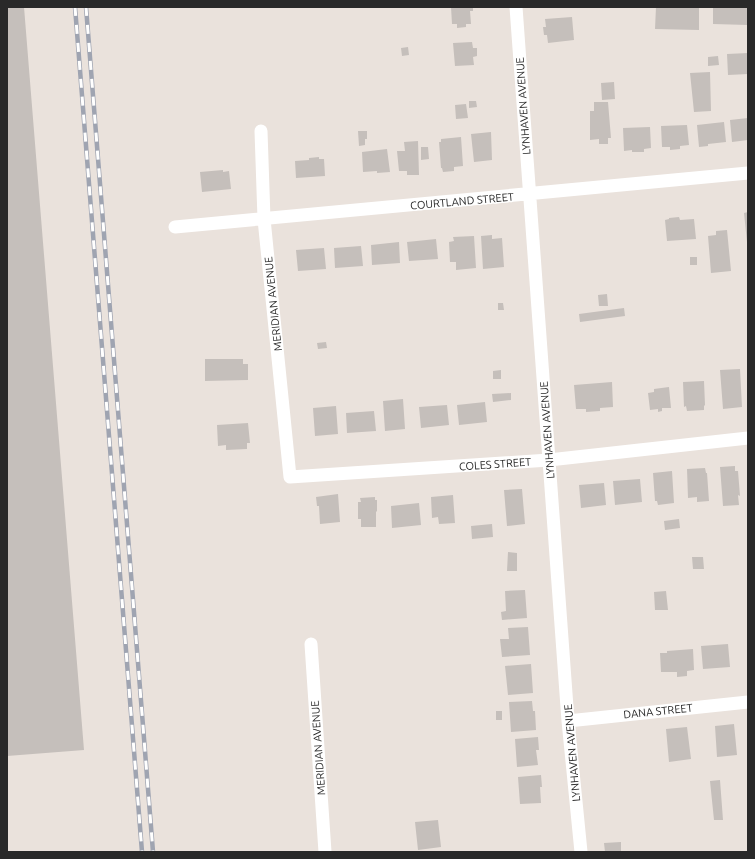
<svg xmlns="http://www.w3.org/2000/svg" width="755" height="859" viewBox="0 0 755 859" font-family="Ubuntu,sans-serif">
	<rect width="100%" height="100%" fill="#eae2dc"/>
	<path fill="#c5bfbb" d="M7,7H24L84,750L7,756Z
		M451,7H473V11H470L471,24H466V27L457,28V24H452Z
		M656,7H699V30L655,29Z
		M713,7H748V25L713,24Z
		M572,17L574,40L548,43L547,35H544L543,27H546L545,19Z
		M472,42L473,48H477V56L473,57L474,65L455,66L453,43Z
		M408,47L409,55L402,56L401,48Z
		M748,53V74L728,75L727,54Z
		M718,56L719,65L708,66V57Z
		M710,72L711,111L694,112L690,73Z
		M614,82L615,99L602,100L601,83Z
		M469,101H476L477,107L469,108Z
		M594,102H608L611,138H608V144H599V139L590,140V111H594Z
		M466,104L468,118L456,119L455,105Z
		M748,118V140L732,142L730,120Z
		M724,122L726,142L708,144V146L699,147L697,125Z
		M687,125L689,145L680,146V149L670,150V147H662L661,126Z
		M650,127L651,148L644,149V152H632V150L624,151L623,128Z
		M358,131H367V139H365V145L359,146Z
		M491,132L492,160L474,162L471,134Z
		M461,137L463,166L454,167V171L443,172L442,168H441L439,142H441V139Z
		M418,141L419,175H407V171H399L397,151H405L404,142Z
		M421,147H428L429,159L421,160Z
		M387,149L390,172L377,173V171L363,172L362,152Z
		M319,157V159H324L325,176L296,178L295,161L309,160V158Z
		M223,170V172L229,171L231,189L202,192L200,172Z
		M748,212V242H747L744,213Z
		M679,217L680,220L694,219L696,239L667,241L665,220L669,219V218Z
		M727,230L731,271L711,273L708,236L716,235V231Z
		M492,235V239L502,238L504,267L483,269L481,236Z
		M474,236L476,268L456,270V262H450L449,242L454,241L453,237Z
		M436,239L438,259L409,261L407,242Z
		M399,242L400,263L372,265L371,245Z
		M361,246L363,266L335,268L334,248Z
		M324,248L326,269L298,271L296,250Z
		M690,257H697V265H690Z
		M607,294L608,306H599L598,295Z
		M498,303H503L504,310H498Z
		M624,308L625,316L580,322L579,314Z
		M326,342L327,348L318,349L317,343Z
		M205,359H243V364H248V380L205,381Z
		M740,369L742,407L723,409L720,370Z
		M501,370V379H493V371Z
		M704,381L705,405L704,406V410L687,411L686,406L684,407L683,382Z
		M612,382L613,407L600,408V411L586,412V409H576L574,385Z
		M669,387L671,408H662V411L658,412V409L650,410L648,393L654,392V389Z
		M511,393V400L493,402L492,394Z
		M403,399L405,429L385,431L383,401Z
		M485,402L487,422L459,425L457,405Z
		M447,405L449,425L421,428L419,407Z
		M336,406L338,434L315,436L313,408Z
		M374,411L376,431L347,433L346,413Z
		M248,423L250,443H247V449L226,450V445L218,446L217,425Z
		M735,466V471H738L740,496L738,495L739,505L723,506L720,467Z
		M705,468L706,473H707L709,501L697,502V497L688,498L687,469Z
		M672,471L674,503L658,505L657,501H655L653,473Z
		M640,479L642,502L615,505L613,481Z
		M604,483L606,505L581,508L579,485Z
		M522,489L525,524L507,526L504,490Z
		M338,494L340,522L320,524L319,506H317L316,497Z
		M453,495L455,523L439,524L438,517L432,518L431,497Z
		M375,497V500H377V511L376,512V527H361V519H358V502H361L360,498Z
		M419,503L421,525L392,528L391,506Z
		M679,519L680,528L665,530L664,521Z
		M492,524L493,537L472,539L471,526Z
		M508,552L517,553V571H507Z
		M692,557H703L704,569H693Z
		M525,590L527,618L502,620L501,612L506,611L505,591Z
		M666,591L668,610H655L654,592Z
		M528,627L530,655L502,657L500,639H509L508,628Z
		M728,644L730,667L703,669L701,646Z
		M693,649L694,670L687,671V676L677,677V672H661L660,653H667V651Z
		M531,664L533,693L508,695L505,666Z
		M532,701L533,711H535L536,730L511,732L509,702Z
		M496,711H502V720H496Z
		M734,724L737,755L717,757L715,726Z
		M687,727L691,759L669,762L666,729Z
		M538,737L539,750H536L538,765L517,767L515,739Z
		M541,775L542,787H540L541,803L520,804L518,777Z
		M720,780L723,820H714L710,781Z
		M438,820L441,847L418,850L415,822Z
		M621,842V852H605L604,843Z"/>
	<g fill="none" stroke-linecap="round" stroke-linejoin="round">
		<path stroke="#fff" stroke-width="13" d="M516,7L568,721L581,852
			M261,131L264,219L290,477L549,460L748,438
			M175,227L748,173
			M311,644L325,852
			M568,721L748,702"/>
		<defs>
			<path id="rail" d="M75,7L142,852
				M86,7L153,852"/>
		</defs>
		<use href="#rail" stroke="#9fa4b1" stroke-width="4.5"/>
		<use href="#rail" stroke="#fff" stroke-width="3" stroke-dasharray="9" stroke-linecap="butt"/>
	</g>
	<g text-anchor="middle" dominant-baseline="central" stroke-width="3" stroke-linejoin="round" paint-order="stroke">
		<g font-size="11" fill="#292929" stroke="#fff">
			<text transform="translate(523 106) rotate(-94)">LYNHAVEN AVENUE</text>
			<text transform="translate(462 201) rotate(-5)">COURTLAND STREET</text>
			<text transform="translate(273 304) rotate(-96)">MERIDIAN AVENUE</text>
			<text transform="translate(547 430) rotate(-94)">LYNHAVEN AVENUE</text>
			<text transform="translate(495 464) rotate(-4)">COLES STREET</text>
			<text transform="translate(658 711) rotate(-6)">DANA STREET</text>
			<text transform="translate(318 748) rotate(-94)">MERIDIAN AVENUE</text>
			<text transform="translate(572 753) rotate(-95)">LYNHAVEN AVENUE</text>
		</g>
	</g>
	<rect width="755" height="859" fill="none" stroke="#292929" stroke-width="16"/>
</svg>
